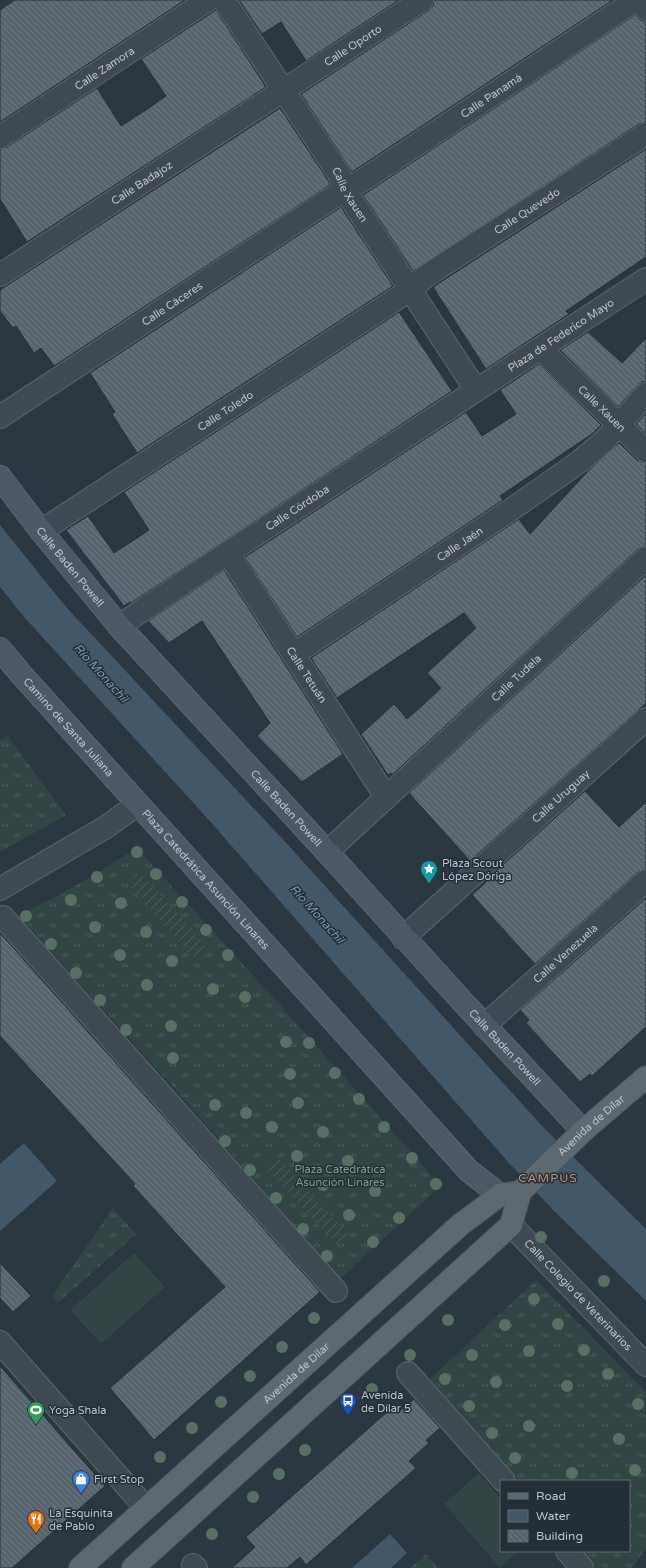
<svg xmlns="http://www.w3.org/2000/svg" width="646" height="1568" viewBox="0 0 646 1568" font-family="'Varela Round',sans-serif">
	<defs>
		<pattern id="grass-tufts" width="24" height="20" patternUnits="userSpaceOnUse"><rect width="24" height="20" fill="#304544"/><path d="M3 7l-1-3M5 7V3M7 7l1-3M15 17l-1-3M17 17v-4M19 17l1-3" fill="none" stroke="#4c5e5e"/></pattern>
		<pattern id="garden-furrows" width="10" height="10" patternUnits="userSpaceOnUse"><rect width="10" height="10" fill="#304544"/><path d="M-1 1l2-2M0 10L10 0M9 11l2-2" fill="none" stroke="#4c5e5e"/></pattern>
		<pattern id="building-back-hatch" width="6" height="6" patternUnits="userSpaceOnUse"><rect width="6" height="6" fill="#56646e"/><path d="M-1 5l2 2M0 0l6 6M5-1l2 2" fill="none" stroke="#6c7981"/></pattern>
	</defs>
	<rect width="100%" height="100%" fill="#2b3741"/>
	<path fill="url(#grass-tufts)" d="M8,736L66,815L0,852V740Z
		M137,848L280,1005L441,1186L340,1279L181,1096L19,916L82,882Z
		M113,1208L136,1234L58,1303L52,1296Z
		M536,1280L646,1392V1548L632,1568H596L581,1551H629V1481H519L430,1379Z
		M426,1554L438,1568H410Z"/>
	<path fill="url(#garden-furrows)" d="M140,872L210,950L197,962L127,883Z
		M277,1156L348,1234L336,1245L265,1167Z"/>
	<path fill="#304544" d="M134,1253L165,1287L101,1344L70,1310Z
		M479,1473L501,1499V1551H519L500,1568L444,1504Z"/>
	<path fill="#425768" d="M0,525L66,607L289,846L543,1127L646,1229V1301L553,1210L508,1162L208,819L25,618L0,587Z
		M24,1143L57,1181L0,1231V1164Z
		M390,1534L407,1553L391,1568H352Z"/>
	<path fill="url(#building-back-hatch)" stroke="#253039" d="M15,0H185L0,122V10Z
		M239,0H399L306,61L281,22L262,34Z
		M434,0H613L352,172L301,94L429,10L433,6Z
		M216,10L266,87L27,242L0,199V149L7,147L97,88L121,126L146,110L166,96L141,59Z
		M635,15L640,20L646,21V122L639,124L413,271L363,195Z
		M280,108L328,180L330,185L54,366L41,348L34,353L16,326L13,328L0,311V290Z
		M646,149V257L566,311L569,314L486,369L433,287Z
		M341,207L393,286L137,453L112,414L115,412L90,373Z
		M399,312L452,391L131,603L130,602L124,606L66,530L88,516L114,553L149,530L124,492Z
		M588,332L622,363L646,338V382H642L637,386L618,407L560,350Z
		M539,364L601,425L592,434L500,496L503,500L297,637L245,557L466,412L482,436L516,414L500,390Z
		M646,413V434L636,424Z
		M619,443L637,460L646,463V546L638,549L392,775L391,773L388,775L361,734L394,704L407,719L424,704L441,688L427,673L476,628L464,613L337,698L311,658L519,519L530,534L590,469Z
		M224,570L343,754L302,782L257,736L270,723L202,621L169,643L148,621Z
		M646,575V703L470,861L409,793Z
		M585,791L619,827L646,802V869L638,872L535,964L472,895L487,881L486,880Z
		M646,898V1027L592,1076L590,1074L580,1082L526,1023L529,1020L520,1010Z
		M0,933L320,1292L154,1440L110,1388L225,1287L133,1186L135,1184L0,1036Z
		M0,1263L31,1296L13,1312L0,1298Z
		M0,1366L105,1486L12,1568H0Z
		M414,1399L440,1428L426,1440L429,1443L409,1461L416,1468L306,1565L300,1557L287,1568H232L255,1547L246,1537L395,1405L400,1411Z"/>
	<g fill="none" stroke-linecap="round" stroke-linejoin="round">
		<defs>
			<path id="pedestrian" d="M646,8V9
				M3,917L336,1291
				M0,1342L146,1508
				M408,1373L504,1481
				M567,1551L582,1568
				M193,1565L196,1568"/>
			<g id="minor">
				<path id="s1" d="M224,0L339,174L345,190L476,390"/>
				<path id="s2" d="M0,137L208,0"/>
				<path id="s3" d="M0,275L422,0"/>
				<path id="s4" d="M541,348L552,360L646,451"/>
				<path id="s5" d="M0,417L329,200L363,180L636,0"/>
				<path id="s6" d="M41,531L390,303L410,290L426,276L646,134"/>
				<path id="s7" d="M228,553L386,797"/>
				<path id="s8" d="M119,626L228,553L646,279"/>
				<path id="s9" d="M294,654L512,509L579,462L604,441L646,394"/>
				<path id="s10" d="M327,852L646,558"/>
				<path d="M0,889L106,827L138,804"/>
				<path id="s11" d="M403,938L646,719"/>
				<path id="s12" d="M484,1026L646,881"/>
			</g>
			<g id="tertiary">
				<path id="s13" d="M511,1225L646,1365"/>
			</g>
			<g id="secondary">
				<path id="s14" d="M0,477L41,531L119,626L327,852L461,1000L583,1131"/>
				<path id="s15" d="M0,649L20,673L469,1171L500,1195"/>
			</g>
			<g id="primary">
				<path id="s16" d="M80,1568L460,1225L500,1195L520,1192"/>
				<path id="s17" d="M133,1568L511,1225L520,1192L583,1131L646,1077"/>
			</g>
		</defs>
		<use href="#pedestrian" stroke="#5d676f" stroke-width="24"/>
		<use href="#minor" stroke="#5d676f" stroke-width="24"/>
		<use href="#tertiary" stroke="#5d676f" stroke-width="24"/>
		<use href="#secondary" stroke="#5d676f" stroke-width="24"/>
		<use href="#primary" stroke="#48525b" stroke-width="24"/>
		<use href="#pedestrian" stroke="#3f4951" stroke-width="22"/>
		<use href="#minor" stroke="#3f4951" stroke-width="22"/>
		<use href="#tertiary" stroke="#3f4951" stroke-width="22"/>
		<use href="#secondary" stroke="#4d5864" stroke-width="22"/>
		<use href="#primary" stroke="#5d6871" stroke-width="22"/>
	</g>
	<g fill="#587064">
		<circle cx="137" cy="852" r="6"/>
		<circle cx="156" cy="874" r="6"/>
		<circle cx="97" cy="877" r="6"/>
		<circle cx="71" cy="900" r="6"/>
		<circle cx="182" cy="902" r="6"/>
		<circle cx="121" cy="903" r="6"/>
		<circle cx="26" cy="916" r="6"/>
		<circle cx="95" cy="927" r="6"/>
		<circle cx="206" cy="930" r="6"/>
		<circle cx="146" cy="932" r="6"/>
		<circle cx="51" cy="944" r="6"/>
		<circle cx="120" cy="955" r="6"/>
		<circle cx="228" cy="955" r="6"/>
		<circle cx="172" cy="961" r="6"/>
		<circle cx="76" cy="973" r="6"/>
		<circle cx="147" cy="985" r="6"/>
		<circle cx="213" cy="989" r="6"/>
		<circle cx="245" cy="997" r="6"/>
		<circle cx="100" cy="1000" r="6"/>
		<circle cx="171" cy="1026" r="6"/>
		<circle cx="126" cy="1030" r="6"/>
		<circle cx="286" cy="1042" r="6"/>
		<circle cx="309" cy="1043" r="6"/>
		<circle cx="173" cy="1058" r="6"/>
		<circle cx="335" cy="1073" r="6"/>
		<circle cx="290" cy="1074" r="6"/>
		<circle cx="359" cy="1099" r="6"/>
		<circle cx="298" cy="1103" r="6"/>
		<circle cx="215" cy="1105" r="6"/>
		<circle cx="246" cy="1113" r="6"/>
		<circle cx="272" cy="1127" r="6"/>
		<circle cx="384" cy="1127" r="6"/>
		<circle cx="323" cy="1132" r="6"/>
		<circle cx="225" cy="1141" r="6"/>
		<circle cx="297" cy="1156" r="6"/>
		<circle cx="412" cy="1158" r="6"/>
		<circle cx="348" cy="1161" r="6"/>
		<circle cx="250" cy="1170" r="6"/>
		<circle cx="436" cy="1184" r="6"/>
		<circle cx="323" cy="1185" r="6"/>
		<circle cx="375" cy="1191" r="6"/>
		<circle cx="276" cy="1198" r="6"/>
		<circle cx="349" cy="1215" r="6"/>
		<circle cx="399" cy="1218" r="6"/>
		<circle cx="303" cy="1229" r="6"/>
		<circle cx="541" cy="1237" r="6"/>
		<circle cx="373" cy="1242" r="6"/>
		<circle cx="327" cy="1256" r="6"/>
		<circle cx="604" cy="1281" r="6"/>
		<circle cx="534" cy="1299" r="6"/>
		<circle cx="314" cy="1318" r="6"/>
		<circle cx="448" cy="1320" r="6"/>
		<circle cx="558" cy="1324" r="6"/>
		<circle cx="505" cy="1325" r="6"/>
		<circle cx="282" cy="1347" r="6"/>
		<circle cx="584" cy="1350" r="6"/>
		<circle cx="529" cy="1351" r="6"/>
		<circle cx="410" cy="1355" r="6"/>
		<circle cx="472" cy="1355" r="6"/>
		<circle cx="608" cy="1374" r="6"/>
		<circle cx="250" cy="1376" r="6"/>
		<circle cx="445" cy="1379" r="6"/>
		<circle cx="496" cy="1382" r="6"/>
		<circle cx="567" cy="1386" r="6"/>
		<circle cx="372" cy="1389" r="6"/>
		<circle cx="221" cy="1402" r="6"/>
		<circle cx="638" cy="1404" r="6"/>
		<circle cx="469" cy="1406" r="6"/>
		<circle cx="529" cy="1426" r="6"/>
		<circle cx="192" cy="1428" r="6"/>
		<circle cx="492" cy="1433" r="6"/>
		<circle cx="619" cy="1439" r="6"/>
		<circle cx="305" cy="1450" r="6"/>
		<circle cx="160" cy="1457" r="6"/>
		<circle cx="515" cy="1458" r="6"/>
		<circle cx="635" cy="1470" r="6"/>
		<circle cx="572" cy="1473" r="6"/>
		<circle cx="279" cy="1474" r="6"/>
		<circle cx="253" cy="1497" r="6"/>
		<circle cx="212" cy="1534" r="6"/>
	</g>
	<defs>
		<symbol id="sight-pin" viewBox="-11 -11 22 30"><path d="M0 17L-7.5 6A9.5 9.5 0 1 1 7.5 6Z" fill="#0f9aa8" stroke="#232e37"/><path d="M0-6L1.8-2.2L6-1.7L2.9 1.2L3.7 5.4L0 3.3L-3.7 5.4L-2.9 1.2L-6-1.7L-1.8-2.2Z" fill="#fff"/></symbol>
		<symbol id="bus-pin" viewBox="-11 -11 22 30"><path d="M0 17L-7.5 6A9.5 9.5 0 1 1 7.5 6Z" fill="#1a4fb4" stroke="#232e37"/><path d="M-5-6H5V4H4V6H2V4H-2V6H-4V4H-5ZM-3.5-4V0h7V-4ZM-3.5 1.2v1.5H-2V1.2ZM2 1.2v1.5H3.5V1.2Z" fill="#fff"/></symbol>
		<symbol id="stadium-pin" viewBox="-11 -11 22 30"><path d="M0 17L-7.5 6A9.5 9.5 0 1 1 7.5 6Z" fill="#2e9e5b" stroke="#232e37"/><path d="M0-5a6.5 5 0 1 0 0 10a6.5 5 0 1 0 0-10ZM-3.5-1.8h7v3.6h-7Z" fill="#fff"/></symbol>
		<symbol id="shop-pin" viewBox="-11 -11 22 30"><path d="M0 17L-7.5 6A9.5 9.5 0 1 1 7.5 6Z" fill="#3f7fe0" stroke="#232e37"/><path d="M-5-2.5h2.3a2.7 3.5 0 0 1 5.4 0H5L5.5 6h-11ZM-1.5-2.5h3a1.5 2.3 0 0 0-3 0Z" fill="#fff"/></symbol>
		<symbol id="restaurant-pin" viewBox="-11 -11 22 30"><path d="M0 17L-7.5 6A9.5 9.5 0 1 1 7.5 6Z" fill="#e8710a" stroke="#232e37"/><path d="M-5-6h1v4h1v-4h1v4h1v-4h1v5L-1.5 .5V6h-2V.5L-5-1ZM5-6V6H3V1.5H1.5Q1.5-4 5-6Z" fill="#fff"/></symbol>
	</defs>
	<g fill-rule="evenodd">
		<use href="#sight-pin" x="419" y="859" width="20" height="27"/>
		<use href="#bus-pin" x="338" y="1391" width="20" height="27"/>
		<use href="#stadium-pin" x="26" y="1400" width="20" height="27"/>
		<use href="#shop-pin" x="71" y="1469" width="20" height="27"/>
		<use href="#restaurant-pin" x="26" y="1509" width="20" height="27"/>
	</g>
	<g text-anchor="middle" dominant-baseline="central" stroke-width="3" stroke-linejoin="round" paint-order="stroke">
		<g font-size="11" fill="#bcc4cb" stroke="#232e37">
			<text stroke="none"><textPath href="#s3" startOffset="421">Calle Oporto</textPath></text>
			<text stroke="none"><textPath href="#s2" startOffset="125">Calle Zamora</textPath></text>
			<text stroke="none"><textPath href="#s5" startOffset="587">Calle Panamá</textPath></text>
			<text stroke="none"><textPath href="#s3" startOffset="169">Calle Badajoz</textPath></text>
			<text stroke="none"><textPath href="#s1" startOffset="232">Calle Xauen</textPath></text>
			<text stroke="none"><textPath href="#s6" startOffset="582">Calle Quevedo</textPath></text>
			<text stroke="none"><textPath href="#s5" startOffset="206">Calle Cáceres</textPath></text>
			<text stroke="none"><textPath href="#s8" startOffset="529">Plaza de Federico Mayo</textPath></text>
			<text stroke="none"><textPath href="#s4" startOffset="86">Calle Xauen</textPath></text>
			<text stroke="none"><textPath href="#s6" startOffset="220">Calle Toledo</textPath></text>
			<text stroke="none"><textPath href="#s8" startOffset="214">Calle Córdoba</textPath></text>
			<text stroke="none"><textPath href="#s9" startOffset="199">Calle Jaén</textPath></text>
			<text stroke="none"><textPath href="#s14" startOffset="114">Calle Baden Powell</textPath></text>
			<text stroke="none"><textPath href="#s7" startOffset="145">Calle Tetuán</textPath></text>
			<text stroke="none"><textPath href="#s10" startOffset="257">Calle Tudela</textPath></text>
			<text stroke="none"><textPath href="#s15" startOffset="104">Camino de Santa Juliana</textPath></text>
			<text stroke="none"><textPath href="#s11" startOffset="212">Calle Uruguay</textPath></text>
			<text stroke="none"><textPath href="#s14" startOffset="438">Calle Baden Powell</textPath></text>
			<text stroke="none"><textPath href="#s15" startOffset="309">Plaza Catedrática Asunción Linares</textPath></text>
			<text stroke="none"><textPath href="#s12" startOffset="109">Calle Venezuela</textPath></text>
			<text stroke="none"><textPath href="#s14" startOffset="762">Calle Baden Powell</textPath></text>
			<text stroke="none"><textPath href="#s17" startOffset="642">Avenida de Dílar</textPath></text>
			<text stroke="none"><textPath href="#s13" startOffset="97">Calle Colegio de Veterinarios</textPath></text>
			<text stroke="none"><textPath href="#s16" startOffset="291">Avenida de Dílar</textPath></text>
		</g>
		<g font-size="11" fill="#bcc4cb" stroke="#232e37" text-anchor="start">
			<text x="442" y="863">Plaza Scout<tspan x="442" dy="13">López Dóriga</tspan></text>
			<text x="361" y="1395">Avenida<tspan x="361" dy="13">de Dílar 5</tspan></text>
			<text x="49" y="1410">Yoga Shala</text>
			<text x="94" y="1479">First Stop</text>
			<text x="49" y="1513">La Esquinita<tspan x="49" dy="13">de Pablo</tspan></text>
		</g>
		<g font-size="11" fill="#7d9e81" stroke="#232e37">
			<text x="340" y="1169">Plaza Catedrática<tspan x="340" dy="13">Asunción Linares</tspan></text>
		</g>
		<g font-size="12" font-style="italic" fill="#8097aa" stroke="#232e37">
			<text transform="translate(101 673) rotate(48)">Río Monachil</text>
			<text transform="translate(317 914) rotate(48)">Río Monachil</text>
		</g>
		<g font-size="12" letter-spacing="1" fill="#cc9176" stroke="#232e37">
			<text x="548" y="1178">CAMPUS</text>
		</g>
	</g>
	<rect x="500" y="1480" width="130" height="72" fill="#232e37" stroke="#606a72"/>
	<rect x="508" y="1493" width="20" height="6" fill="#5d6871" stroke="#606a72"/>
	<text x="536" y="1500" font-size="12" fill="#bcc4cb">Road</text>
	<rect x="508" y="1510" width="20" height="12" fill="#425768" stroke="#606a72"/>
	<text x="536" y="1520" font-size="12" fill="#bcc4cb">Water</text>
	<rect x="508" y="1530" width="20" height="12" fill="url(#building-back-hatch)" stroke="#606a72"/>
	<text x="536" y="1540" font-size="12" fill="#bcc4cb">Building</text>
</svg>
